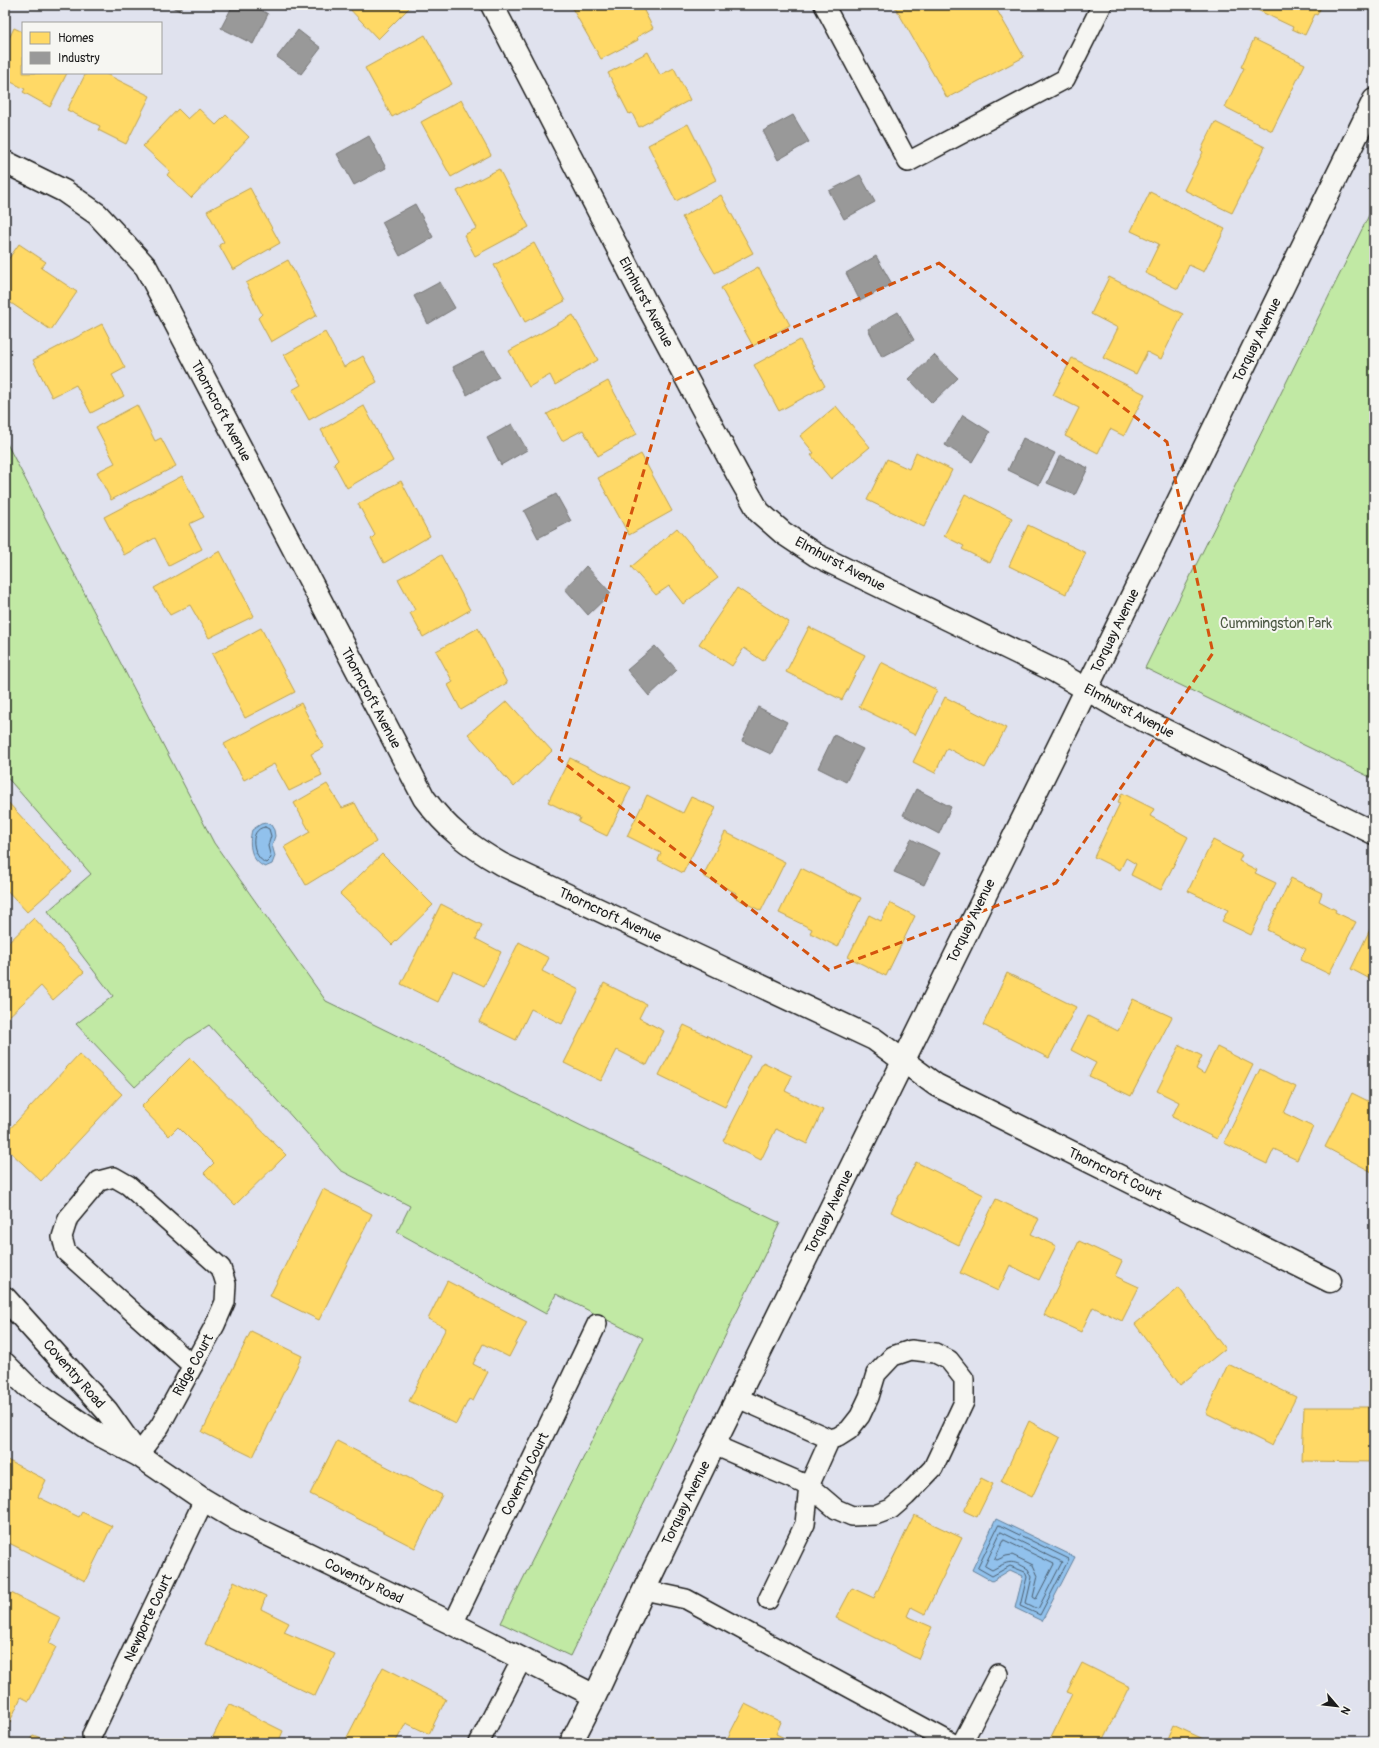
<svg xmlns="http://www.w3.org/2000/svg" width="1379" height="1748" viewBox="0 0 1379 1748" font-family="Pangolin,sans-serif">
	<rect width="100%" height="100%" fill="#e0e2ee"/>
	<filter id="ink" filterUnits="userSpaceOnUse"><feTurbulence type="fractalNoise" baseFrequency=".025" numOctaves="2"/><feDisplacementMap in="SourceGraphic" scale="8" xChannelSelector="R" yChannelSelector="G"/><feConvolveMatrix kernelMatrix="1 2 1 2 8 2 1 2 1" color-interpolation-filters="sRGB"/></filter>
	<g filter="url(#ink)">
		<path fill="#c1e9a4" stroke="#6e8260" d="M1374,205V779L1145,668Z
			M5,440L214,843L326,1001L780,1223L570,1656L501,1623L643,1338L556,1294L546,1314L397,1232L410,1206L340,1170L209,1025L186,1040L135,1087L76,1024L113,996L48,911L91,874L5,775Z"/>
		<path fill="#91c1ec" stroke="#627f99" d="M266,823L271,825L274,830L275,836L272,845L275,856L272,864L265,867C251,861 248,845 252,830L261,824Z
			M996,1519L1075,1557L1042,1621L1015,1608L1023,1576L1010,1570L992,1581L972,1570Z"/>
		<path fill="#ffd966" stroke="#bba050" d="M346,5H408L410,7L378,39Z
			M576,5H620L623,10L631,5H641L653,28L637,37L638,40L601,59L572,8Z
			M894,5H994L1024,57L947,98Z
			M1253,5H1322L1317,15L1315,14L1305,35L1292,29L1293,27L1251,7Z
			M14,28L23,32V73H67L50,107L23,92L25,89L5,79V47Z
			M425,35L452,84L392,117L365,68Z
			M1254,39L1305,64L1272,131L1225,107L1244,68L1241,67Z
			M648,52L660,75L674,68L690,100L639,127L632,113L629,114L608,73Z
			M86,73H104L150,96L126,144L98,130L100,126L67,110Z
			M461,100L491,155L451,177L421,122Z
			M178,109L188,119L199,109L216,125L226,115L249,137L191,198L167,175L170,171L143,146Z
			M1215,122L1265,147L1232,213L1184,190L1203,152L1201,150Z
			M688,124L716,180L676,201L648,145Z
			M499,169L529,227L475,256L464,235L477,228L457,191Z
			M250,188L280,243L233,270L219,245L224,242L207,211Z
			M1150,192L1225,229L1204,272L1189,265L1178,289L1145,273L1159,244L1131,231Z
			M721,195L753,253L715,273L682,217Z
			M534,243L565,301L525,322L494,265Z
			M19,244L46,262L41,268L77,292L51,330L5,299V264Z
			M288,260L317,315L271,342L258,318L262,314L246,283Z
			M758,267L790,325L753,346L721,288Z
			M1109,277L1183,314L1161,359L1147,352L1136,374L1103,358L1118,328L1091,314Z
			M573,315L598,360L555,385L550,375L529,387L509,351Z
			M102,324L125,368L112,375L124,396L91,413L76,385L52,397L33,360Z
			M325,332L344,367L363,356L377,382L309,420L292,390L301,385L284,355Z
			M800,340L825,386L779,411L754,365Z
			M1072,358L1145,394L1124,436L1110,429L1098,453L1065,436L1079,408L1053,395Z
			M608,381L637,434L598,456L583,430L562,441L547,414Z
			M137,405L155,441L161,438L176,466L111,500L97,472L115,463L96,427Z
			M364,406L393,461L347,488L334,464L338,460L321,430Z
			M836,406L870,447L831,479L811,455L814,453L800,436Z
			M916,452L952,470L924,527L867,500L887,459L909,469Z
			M641,454L672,511L629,535L598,478Z
			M182,476L204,517L189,524L202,549L169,566L155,538L124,555L104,517Z
			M401,481L430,536L384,563L371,539L375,535L358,504Z
			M965,494L1012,518L990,563L962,549L964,546L944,536Z
			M1028,525L1086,553L1066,594L1009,566Z
			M677,528L718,578L683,604L669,586L656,595L631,567Z
			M220,551L254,616L209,638L190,605L170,615L154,588Z
			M441,555L470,610L423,637L410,613L415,610L398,579Z
			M737,588L789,622L763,661L744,648L732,666L699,644Z
			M809,627L865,655L842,700L786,672Z
			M261,628L295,692L245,718L212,654Z
			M478,628L507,683L461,710L448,685L453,682L436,651Z
			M881,662L937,690L915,735L859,707Z
			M945,697L1006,728L985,768L947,748L935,773L913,762Z
			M507,701L552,751L514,787L468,734Z
			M301,703L324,747L311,754L322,775L289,791L274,764L244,780L224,744Z
			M570,758L631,787L607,836L578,822L580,818L548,802Z
			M327,784L342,808L355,803L376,842L306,885L284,847L310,832L294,803Z
			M1122,793L1154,809L1150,816L1188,837L1161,890L1131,875L1136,864L1126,858L1120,870L1094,857L1120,803L1118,802Z
			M647,795L683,813L691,797L716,808L683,873L658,860L661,853L627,836Z
			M5,799L72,872L27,912L5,888Z
			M725,832L785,862L761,911L734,897L736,893L703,876Z
			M1213,840L1242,855L1239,861L1257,870L1255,873L1276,883L1251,935L1222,921L1228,910L1188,891Z
			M382,854L433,905L392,945L340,894Z
			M801,868L861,898L838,947L810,933L812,929L779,913Z
			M1291,878L1322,893L1319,901L1336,910L1335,912L1356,922L1329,974L1300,960L1306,949L1267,930Z
			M890,903L915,916L886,976L848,957L869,915L881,921Z
			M441,904L482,925L476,939L501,952L484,986L453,971L438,1002L401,984Z
			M34,918L84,972L53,1000L41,986L5,1020V946Z
			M1374,921V981L1351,969Z
			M519,942L549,958L542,971L579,990L562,1024L531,1009L516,1040L479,1022Z
			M1007,973L1076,1007L1049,1058L983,1025Z
			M604,983L646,1004L639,1018L664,1031L647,1065L617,1050L601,1081L564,1063Z
			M1133,999L1172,1017L1131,1096L1089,1076L1096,1063L1071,1050L1088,1016L1118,1031Z
			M684,1025L750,1056L725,1107L659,1075Z
			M1180,1045L1202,1056L1196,1069L1204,1074L1217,1047L1253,1065L1217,1139L1172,1117L1179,1102L1157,1091Z
			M79,1054L122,1094L41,1181L5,1147V1134Z
			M190,1058L286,1155L235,1205L204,1173L214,1163L178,1127L169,1136L141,1107Z
			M763,1062L792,1076L785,1091L823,1110L807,1144L776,1129L761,1160L723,1141Z
			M1260,1069L1296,1087L1284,1113L1313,1127L1297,1160L1274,1149L1267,1164L1224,1143Z
			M1352,1093L1374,1104V1173L1325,1147Z
			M916,1162L984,1195L959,1245L891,1212Z
			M323,1189L372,1214L319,1320L270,1296Z
			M996,1199L1039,1219L1031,1234L1056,1246L1039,1280L1010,1265L998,1291L960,1273Z
			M1079,1241L1122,1261L1115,1276L1139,1287L1122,1321L1093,1307L1081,1332L1044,1315Z
			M447,1281L527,1322L509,1357L483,1344L473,1364L488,1372L473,1401L469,1399L456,1424L409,1401L446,1328L428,1319Z
			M1179,1288L1225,1349L1180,1385L1135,1324Z
			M251,1331L302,1356L253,1457L202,1432Z
			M1228,1364L1296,1397L1272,1446L1206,1413Z
			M1304,1407H1374V1462L1302,1461Z
			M1029,1421L1060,1438L1032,1497L1001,1482Z
			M337,1441L442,1495L415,1548L310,1494Z
			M7,1460L46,1480L38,1497L79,1517L82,1512L112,1526L85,1581L5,1541V1463Z
			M981,1478L993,1484L977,1517L964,1511Z
			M914,1515L962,1538L925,1614L911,1607L907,1616L932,1627L918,1659L836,1618L852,1588L874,1598Z
			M234,1581L266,1596L261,1609L289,1623L284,1632L335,1654L315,1696L205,1644Z
			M11,1593L61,1618L49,1643L56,1647L29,1701L21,1697L9,1724L5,1722V1606Z
			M1082,1663L1130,1687L1102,1743H1048L1072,1694L1067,1692Z
			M383,1667L446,1699L429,1734L406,1723L395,1743H344Z
			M229,1704L283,1731L278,1743H210Z
			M745,1704L781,1722L776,1734L795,1743H725Z
			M1173,1725L1212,1743H1165Z
			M33,1735L54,1743H29Z
			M63,1737L76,1743H60Z
			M653,1737L665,1743H650Z"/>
		<path fill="#999" stroke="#747474" d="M168,5H183L180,11Z
			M233,5H252L268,14L253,44L221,28Z
			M298,30L321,48L301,74L277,57Z
			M793,115L809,142L778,160L763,131Z
			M369,136L386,168L354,185L337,154Z
			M860,175L875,202L844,219L829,191Z
			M415,204L433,237L400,256L382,222Z
			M876,256L892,284L860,301L846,273Z
			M440,282L455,308L428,324L414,296Z
			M898,312L914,340L882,357L868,329Z
			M484,351L499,377L467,395L453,367Z
			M934,355L958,378L932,403L909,379Z
			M963,415L990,432L972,462L945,445Z
			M512,424L527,450L501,465L487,438Z
			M1023,438L1055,453L1039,485L1008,470Z
			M1060,455L1088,468L1075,495L1047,483Z
			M556,494L571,521L538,538L524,511Z
			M586,566L611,593L588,615L565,589Z
			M655,646L677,670L649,696L627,670Z
			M758,707L787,722L771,754L742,741Z
			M834,735L863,749L846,782L818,768Z
			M916,789L951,807L939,834L903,815Z
			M911,839L940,853L924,885L894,872Z"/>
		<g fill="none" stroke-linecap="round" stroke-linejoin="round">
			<path stroke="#4b5e6f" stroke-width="1" d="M265,827L269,829L271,836L268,846L271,858L266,863C253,858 247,829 265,827Z
				M999,1525L1069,1559L1040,1615L1020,1606L1027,1577L1025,1572L1010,1566L992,1576L978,1568Z
				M1001,1532L1062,1562L1038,1609L1026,1603L1032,1577L1028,1569C1011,1559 1009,1561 992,1570L985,1566Z
				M1004,1540L1054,1564L1036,1599L1033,1597L1038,1576L1033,1565L1012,1555L1006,1556L997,1560L995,1559Z"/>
			<defs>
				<path id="lane" d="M824,5L908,162L1065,79L1102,5
					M714,1445L809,1486L836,1509L852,1516L875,1515L891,1509L906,1496L933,1468L964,1402V1379L949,1360L935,1353L911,1350L893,1356L876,1374L869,1397L860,1416L849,1430L838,1437L830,1439L738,1398
					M138,1455L160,1426L215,1325L225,1302L226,1284L221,1268L128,1185L114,1177L99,1181L68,1218L62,1237L66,1252L193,1366
					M644,1590L686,1599L952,1743
					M768,1600L805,1524L809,1486L830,1439
					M453,1624L597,1324
					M92,1735L204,1500
					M479,1743L522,1659
					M962,1743L998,1674"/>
				<path id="street" d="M492,5L645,301L738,475L759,512L783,533L816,555L1053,670L1119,708L1374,833
					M5,162L64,191L97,214L146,267L424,798C447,829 468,845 501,864L874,1039L936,1085L1330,1281
					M5,1298L107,1411L136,1452
					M5,1364L27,1386L94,1432L138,1455L204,1500L236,1519L453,1624L595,1696
					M571,1743L595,1696L644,1590L714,1445L1069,725L1374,100"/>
			</defs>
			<use href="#lane" stroke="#1c1c1c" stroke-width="22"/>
			<use href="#street" stroke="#1c1c1c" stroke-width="25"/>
			<use href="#lane" stroke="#f6f6f2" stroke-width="19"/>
			<use href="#street" stroke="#f6f6f2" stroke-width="22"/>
		</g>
	</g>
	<path fill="none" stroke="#d4530e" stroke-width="3" stroke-dasharray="8 5" stroke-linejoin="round" d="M939,263L1167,442L1213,653L1056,883L829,970L559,759L670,382Z"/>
	<g text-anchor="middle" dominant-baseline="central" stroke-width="4" stroke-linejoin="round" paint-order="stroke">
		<g font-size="14" fill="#1c1c1c" stroke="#f6f6f2">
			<text transform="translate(646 302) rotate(62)">Elmhurst Avenue</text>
			<text transform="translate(1257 340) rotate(-64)">Torquay Avenue</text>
			<text transform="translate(221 411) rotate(62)">Thorncroft Avenue</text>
			<text transform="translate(840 564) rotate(28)">Elmhurst Avenue</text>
			<text transform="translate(1115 631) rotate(-64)">Torquay Avenue</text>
			<text transform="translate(371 698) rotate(62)">Thorncroft Avenue</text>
			<text transform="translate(1129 711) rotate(28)">Elmhurst Avenue</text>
			<text transform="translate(610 915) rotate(25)">Thorncroft Avenue</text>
			<text transform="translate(971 921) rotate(-64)">Torquay Avenue</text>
			<text transform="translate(1115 1174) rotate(26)">Thorncroft Court</text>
			<text transform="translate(829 1212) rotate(-64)">Torquay Avenue</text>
			<text transform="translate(193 1365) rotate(-61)">Ridge Court</text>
			<text transform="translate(74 1374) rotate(49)">Coventry Road</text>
			<text transform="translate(525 1474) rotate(-64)">Coventry Court</text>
			<text transform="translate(686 1503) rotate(-64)">Torquay Avenue</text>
			<text transform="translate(364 1581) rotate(26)">Coventry Road</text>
			<text transform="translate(148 1618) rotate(-65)">Newporte Court</text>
		</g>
		<g font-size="14" fill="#4e5a45" stroke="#f6f6f2">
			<text x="1276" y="623">Cummingston Park</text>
		</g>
	</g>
	<rect width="1379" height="1748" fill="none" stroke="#f6f6f2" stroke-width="20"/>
	<rect x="10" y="10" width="1359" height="1728" fill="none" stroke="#1c1c1c" stroke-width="1.5" filter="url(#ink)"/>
	<rect x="22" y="22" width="140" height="52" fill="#f6f6f2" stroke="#9f9f9c"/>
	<rect x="30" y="32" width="20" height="12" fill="#ffd966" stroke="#9f9f9c"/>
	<text x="58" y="42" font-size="12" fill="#1c1c1c">Homes</text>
	<rect x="30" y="52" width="20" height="12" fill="#999999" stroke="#9f9f9c"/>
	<text x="58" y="62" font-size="12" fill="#1c1c1c">Industry</text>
	<g transform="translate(1337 1706) rotate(118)" stroke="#f6f6f2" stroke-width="3" paint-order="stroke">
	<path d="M0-3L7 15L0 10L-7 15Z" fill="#1c1c1c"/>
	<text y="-6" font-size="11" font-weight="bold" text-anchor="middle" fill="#1c1c1c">N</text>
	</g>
</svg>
